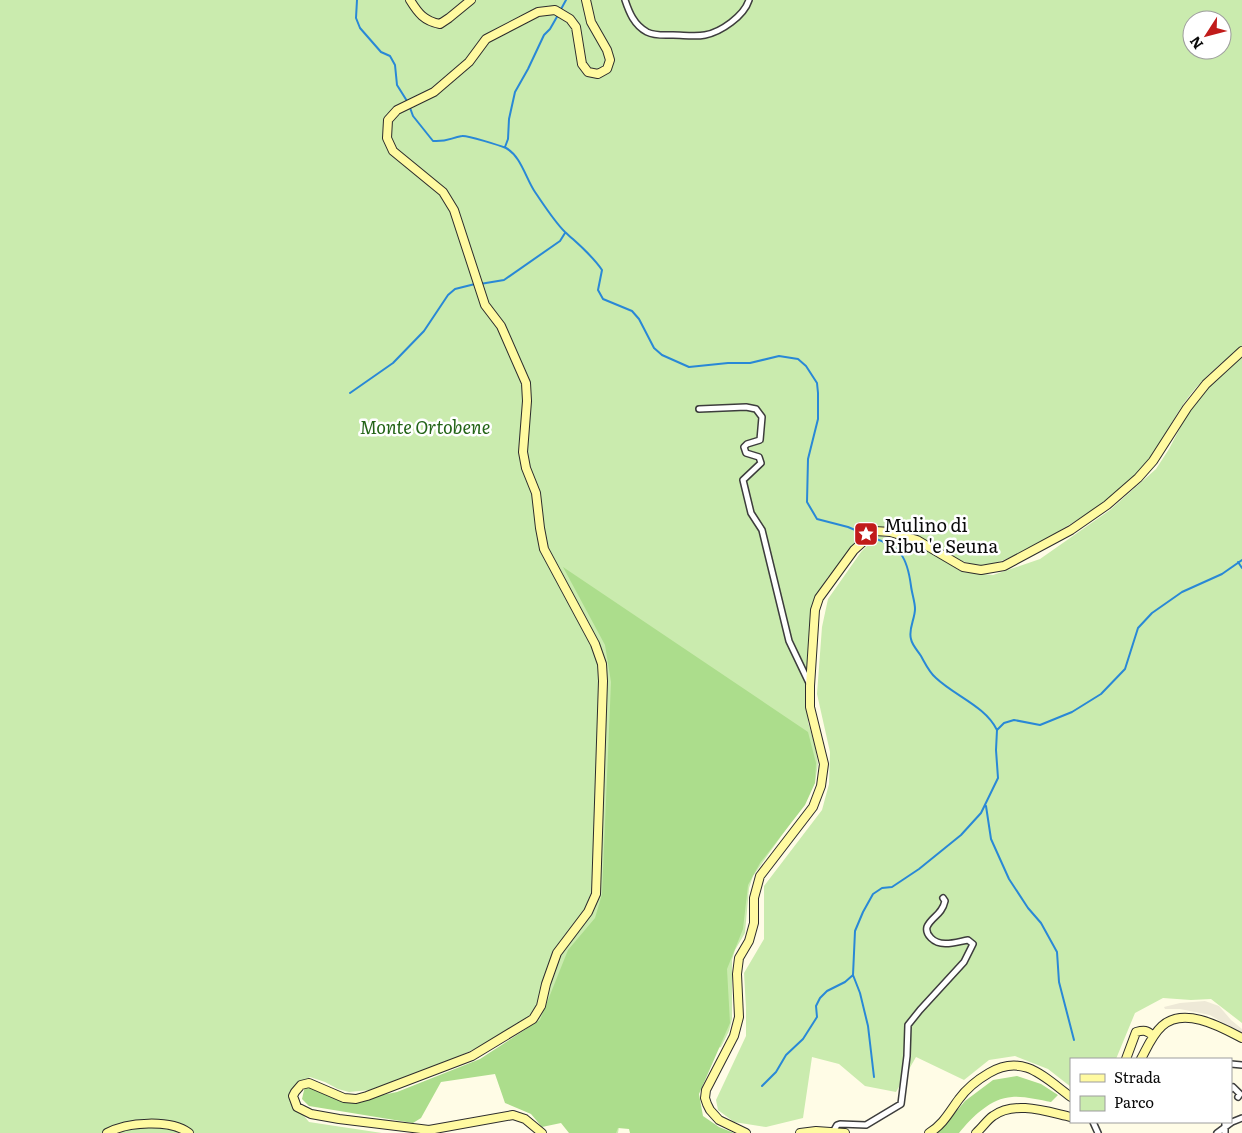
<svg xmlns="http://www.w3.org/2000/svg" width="1242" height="1133" viewBox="0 0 1242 1133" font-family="Literata,serif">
	<rect width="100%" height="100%" fill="#fffce6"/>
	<path fill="#caebae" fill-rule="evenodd" d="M0,0H1242V346C1224,361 1205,376 1190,395C1172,418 1161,446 1142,468C1117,497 1068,527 1034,545C1018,553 999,565 981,565C944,565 909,513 872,532L828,577L818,592L813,605L807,677L808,722L815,746L818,764L815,782L806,801L753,876L749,888L745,933L735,950L732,960V1019L729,1031L721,1047L683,1058L619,1127L618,1133H572L552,1044L517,1023L483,1045L453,1059L370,1090L349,1092L338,1089L325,1082L310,1077L296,1085L291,1100L309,1122L382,1133H0ZM1192,20H1222V50H1192Z
		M1242,355V1023L1211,999L1191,1000L1163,998L1135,1013L1116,1059H1071V1087L1048,1069L1015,1056L989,1060L964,1080L916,1057L896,1092L865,1086L839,1064L812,1057L803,1118L766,1127L734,1122L718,1110L716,1100L746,1036V1008L744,973L764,939V886L822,810L829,784L830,752L817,694L822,627L828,599L861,552L878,535L925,549L962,572L993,575L1040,559L1110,510L1156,469L1169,449L1190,409L1213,382Z"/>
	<path fill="#acdd8c" d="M563,567L808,732L816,763L815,783L805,805L760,863L748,885L743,929L727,969L730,1023L699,1094L703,1116L719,1127L734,1133H630L629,1129L618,1128L616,1133H569L561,1123L542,1127L531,1114L505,1103L495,1074L441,1082L421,1118L413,1123L309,1106L302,1099L305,1086L348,1102L397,1092L480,1059L540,1020L568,950L595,918L602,894L611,682L605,645Z
		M1017,1076L1041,1084L1058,1095L1051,1102C1039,1100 1024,1096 1012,1097C991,1098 972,1117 959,1133H936L945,1125L965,1101L993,1080Z"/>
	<path fill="#eee9d7" d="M1205,1001L1219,1006L1231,1020L1242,1029V1034L1210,1015L1180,1009H1165L1164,1007L1180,1003Z"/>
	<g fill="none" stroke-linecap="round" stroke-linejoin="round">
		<path stroke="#2988d6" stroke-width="2" d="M357,0L356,18L360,28L381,52L390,56L395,65L397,85L407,101
			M560,11L566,0
			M409,105L413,116L433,141C448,142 450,138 462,136C467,135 501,146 506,148C521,156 526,179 535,192C544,205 554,221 565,232C578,244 592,255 602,270L598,290L603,299L632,311L639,319L654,348L662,355L689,367L728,363H750L779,356L798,359L806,366L817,383L818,393V419L808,459L807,502L817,519L848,527L867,535
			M505,147L508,139L509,119L515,92L528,69L544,35L550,29L558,15
			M480,284L504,280L560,241L565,233
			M350,393L393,363L424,331L448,295L455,289L475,284
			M871,537C901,547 907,556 911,586C912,594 915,602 915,609C915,619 908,629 911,639C912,645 918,651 921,656C925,663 929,672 936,678C955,696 985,706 997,730
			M1238,562L1242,568
			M986,806L991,839L1009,879L1028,908L1041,923L1057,952L1059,982L1074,1040
			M874,1077L868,1026L860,993L853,975L855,931L863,912L873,894L882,888L892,887L919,869L961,835L981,813L998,778L996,750L997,730L1004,723L1014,720L1040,725L1072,712L1101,694L1125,669L1138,628L1152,613L1182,592L1222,574L1242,560
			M762,1086L776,1072L786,1055L803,1039L817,1017L816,1006L820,998L827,991L845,982L853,975"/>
		<defs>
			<path id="street" d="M625,0C629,12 634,25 647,32C655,36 664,35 673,35C683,35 695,37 705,35C721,32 744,16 749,0
				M699,409L746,407L756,409L762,417L760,440L747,444L744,447L746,453L759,457L761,463L743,480L751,513L762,530L789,641L810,685
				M1231,1064L1242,1065
				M1231,1089L1233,1087L1240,1094L1238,1097
				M1093,1122L1098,1133
				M1225,1122V1133
				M833,1132L837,1125L840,1124L866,1125L901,1104L907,1056L908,1025L920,1010L964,962L973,944L968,940C956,942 941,948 931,938C928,935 926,931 927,927C931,917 942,915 945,901L943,898
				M1217,1133L1232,1122L1242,1118"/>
			<path id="secondary" d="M410,0C418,13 424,21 440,24L449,18L471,0
				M1126,1059L1136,1032C1144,1030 1147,1030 1153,1036
				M1141,1059C1147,1048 1152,1035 1162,1026C1184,1006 1221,1027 1242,1038
				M107,1133C127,1122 170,1119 189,1133
				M542,1133L525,1119L513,1115L429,1130L339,1119L311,1114L297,1107L293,1096L295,1092L301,1085L309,1083L344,1098L356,1099L367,1096L472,1056L533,1019L541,1006L546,984L557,953L588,912L596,894L603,681L602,664L595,644L544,549L540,528L536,493L526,468L523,452L527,401L526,383L501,326L485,305L454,210L443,192L393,151L387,138L388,120L397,110L434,92L469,62L486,39L538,12L555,10L570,19L576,27L582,64L588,72L598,74L607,69L610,60L607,50L591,22L586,0
				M746,1133L719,1120L710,1110L707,1104L705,1098L706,1090L734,1036L739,1017L737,974L739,958L749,941L754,923V898L760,876L813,807L821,786L824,764L810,707V686L815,610L819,598L854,550L875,531L890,532L917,540L963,567L981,570L1004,566L1071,530L1107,505L1138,478L1153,461L1187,408L1206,384L1242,351
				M800,1133L816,1131L845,1133
				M929,1133C943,1125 950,1111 959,1099C967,1088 977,1080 989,1073C1023,1053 1044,1077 1071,1097
				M976,1133C982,1128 987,1120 993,1116C1015,1100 1048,1112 1071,1117"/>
		</defs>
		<use href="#street" stroke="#3d3d3d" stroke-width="8"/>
		<use href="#secondary" stroke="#2c2c2c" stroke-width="10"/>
		<use href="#street" stroke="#fff" stroke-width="5"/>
		<use href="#secondary" stroke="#fffaa1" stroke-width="8"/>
	</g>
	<defs>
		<symbol id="sight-square" viewBox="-11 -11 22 22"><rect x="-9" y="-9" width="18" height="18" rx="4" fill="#c11b1a" stroke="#fff"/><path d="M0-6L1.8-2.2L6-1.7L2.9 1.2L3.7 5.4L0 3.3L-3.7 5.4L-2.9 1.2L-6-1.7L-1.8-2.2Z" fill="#fff"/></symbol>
	</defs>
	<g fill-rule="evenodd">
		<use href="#sight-square" x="852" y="520" width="28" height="28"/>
	</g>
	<g text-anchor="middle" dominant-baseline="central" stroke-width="5" stroke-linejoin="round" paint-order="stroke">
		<g font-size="18" font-style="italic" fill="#236417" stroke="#fff">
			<text x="425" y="426">Monte Ortobene</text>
		</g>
		<g font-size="18" fill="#0a0a0a" stroke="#fff" text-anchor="start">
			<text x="884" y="524">Mulino di<tspan x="884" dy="21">Ribu 'e Seuna</tspan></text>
		</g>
	</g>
	<rect x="1070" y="1058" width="162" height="65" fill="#ffffff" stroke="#9d9d9d"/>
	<rect x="1080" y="1074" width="25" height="8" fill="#fffaa1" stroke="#9d9d9d"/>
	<text x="1114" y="1083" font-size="15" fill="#0a0a0a">Strada</text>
	<rect x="1080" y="1096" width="25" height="15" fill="#caebae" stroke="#9d9d9d"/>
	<text x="1114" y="1108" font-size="15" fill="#0a0a0a">Parco</text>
	<g transform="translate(1207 35) rotate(234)"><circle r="24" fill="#ffffff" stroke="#9d9d9d"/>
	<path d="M0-4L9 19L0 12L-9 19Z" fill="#c11b1a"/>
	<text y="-8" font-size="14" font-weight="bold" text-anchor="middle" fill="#0a0a0a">N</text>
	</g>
</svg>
